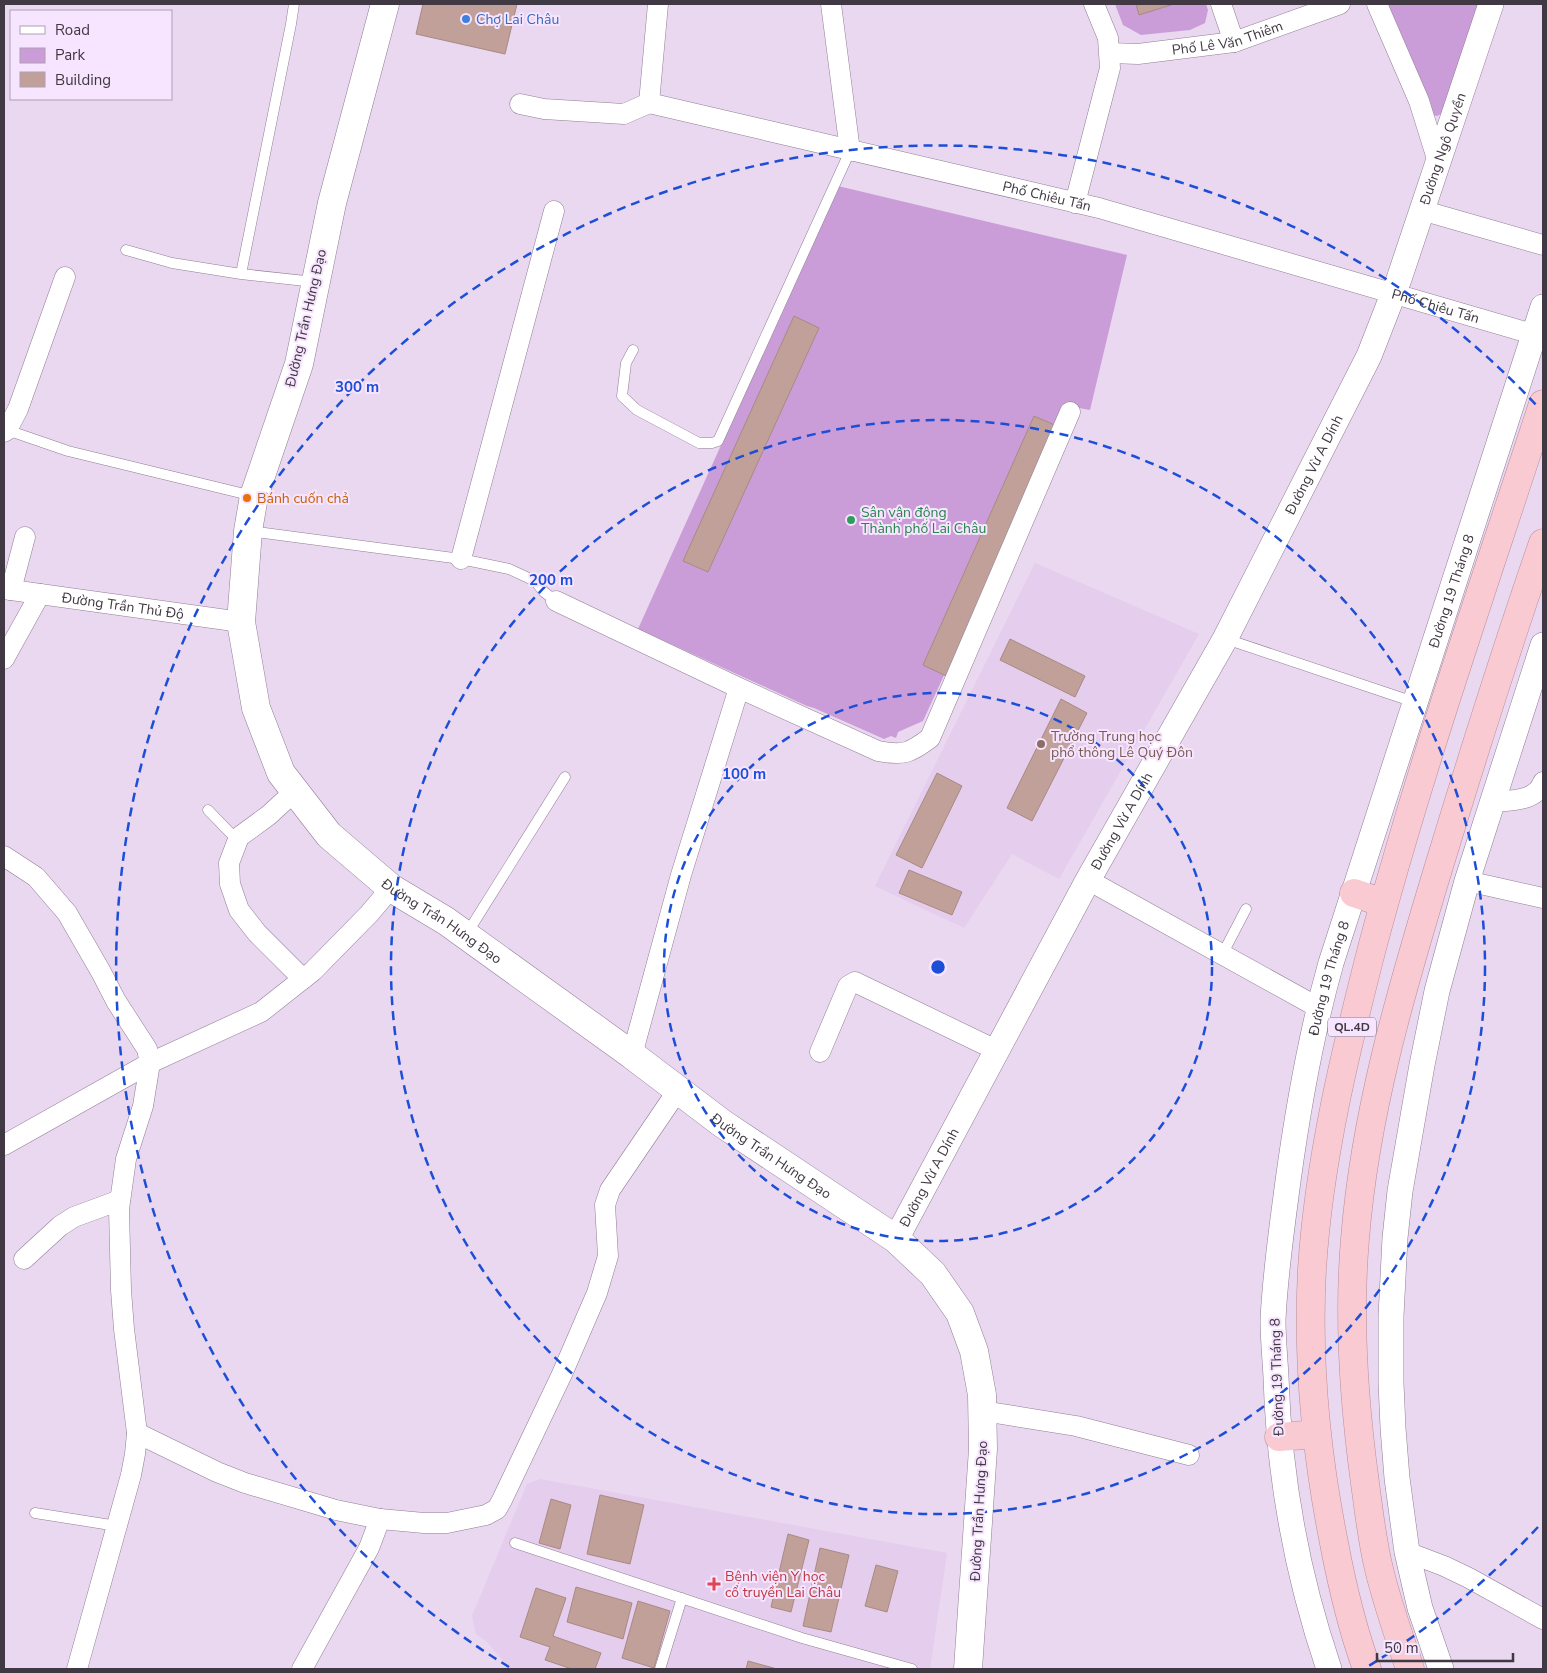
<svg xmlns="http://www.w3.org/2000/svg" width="1547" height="1673" viewBox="0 0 1547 1673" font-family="'Nunito Sans',sans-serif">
	<rect width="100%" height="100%" fill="#ead7f0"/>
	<path fill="#e5cded" d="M1035,563L1199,634L1059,879L1012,854L964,928L875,886Z
		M540,1479L947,1553L930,1669H510L487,1642L476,1634L472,1616L527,1484Z"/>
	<path fill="#ca9dd8" d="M1115,4H1206L1208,10L1205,23L1190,30L1141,35L1123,25Z
		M1387,4H1481L1441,114L1437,116L1433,115Z
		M838,186L1127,255L1090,410L1068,406L923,721L898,732L896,738L891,736L884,739L814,708L807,706L638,629Z"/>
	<path fill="#c1a09a" stroke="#a98983" d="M423,4H517L505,54L416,34Z
		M1136,4H1174L1139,15Z
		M794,316L819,328L708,572L683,561Z
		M1034,416L1057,426L946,676L923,665Z
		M1010,639L1085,676L1075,697L1000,660Z
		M1061,699L1087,713L1032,821L1007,808Z
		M937,773L962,786L922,868L896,855Z
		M909,870L962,892L952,915L899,893Z
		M600,1495L644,1505L630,1564L587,1554Z
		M551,1499L571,1505L560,1549L539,1543Z
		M788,1534L809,1540L791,1612L771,1607Z
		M820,1548L849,1555L831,1632L803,1626Z
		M876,1565L898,1571L887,1612L865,1606Z
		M576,1587L632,1603L623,1639L567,1622Z
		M536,1588L566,1598L553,1636L601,1653L595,1669H572L545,1660L550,1647L520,1637Z
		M638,1601L670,1611L654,1668L622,1658Z
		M748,1661L777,1669H746Z"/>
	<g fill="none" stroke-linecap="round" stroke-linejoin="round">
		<defs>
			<path id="service" d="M126,250L172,263L241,274L315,282
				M241,274L291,24L294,4
				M633,350L626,363L622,396L637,410L699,443H712L718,441L850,151
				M7,430L68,451L253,496
				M249,531L461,559L509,569L535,581L544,592L556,601
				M1226,639L1414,702
				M208,810L238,841
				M466,935L565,777
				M1222,955L1246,909
				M35,1513L117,1526
				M515,1543L802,1638L912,1669
				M660,1669L682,1598"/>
			<g id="minor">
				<path id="s1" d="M658,4L649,103L1099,208L1543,337"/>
				<path d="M831,4L850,151"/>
				<path d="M1221,4L1234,42"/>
				<path d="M1377,4L1419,101L1438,162"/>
				<path id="s2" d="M1110,53L1138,54L1234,42L1340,4"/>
				<path d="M520,104L544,109L624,114L649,103"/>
				<path d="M1075,203L1110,68L1108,38L1094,4"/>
				<path d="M1421,210L1543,245"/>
				<path d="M4,432L7,430L18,409L65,277"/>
				<path d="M461,559L554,211"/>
				<path id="s3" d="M4,589L241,622"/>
				<path d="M11,590L25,537"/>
				<path d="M556,601L739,688L878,751C904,756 910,753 930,738L1070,412"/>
				<path d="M4,659L40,594"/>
				<path d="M295,791L269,815L239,837L229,863L230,884L239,910L257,933L303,979"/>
				<path d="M1492,802C1510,800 1536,802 1543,782"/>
				<path d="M4,856L36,877L67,913L101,972L116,1001L147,1049L150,1063L143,1106L126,1159L119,1209L121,1290L124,1329L137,1433L135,1454L131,1475L77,1669"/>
				<path d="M1088,880L1319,1008"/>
				<path d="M1467,881L1543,898"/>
				<path d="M820,1052L848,986L855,982L998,1051"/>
				<path d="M632,1055L681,875L739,688"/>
				<path d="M4,1145L150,1063L261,1012L313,971L369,914L391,888"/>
				<path d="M24,1259L60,1226L74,1217L120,1200"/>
				<path d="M983,1411L1076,1426L1189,1455"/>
				<path d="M137,1433L217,1472L245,1483L336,1510L380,1519L424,1523H447L486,1515L497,1509L502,1500L562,1374L597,1293L608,1256L605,1205L610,1190L678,1090"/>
				<path d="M1407,1552L1444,1566L1469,1578L1543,1619"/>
				<path d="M302,1669L369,1548L380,1519"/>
			</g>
			<g id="tertiary">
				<path id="s4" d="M896,1239L1088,880L1225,639L1369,356L1399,279L1491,4"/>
				<path id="s5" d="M1329,1669C1297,1575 1279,1476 1276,1377C1275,1358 1273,1339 1273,1320C1275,1274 1282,1227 1288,1181C1298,1108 1311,1034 1331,963L1543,307"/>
				<path d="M1441,1669L1420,1608L1407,1552L1397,1478L1393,1428L1391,1383V1316L1395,1238L1400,1191L1422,1065L1437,991L1467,881L1543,645"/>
			</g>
			<g id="secondary">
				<path id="s6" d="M385,4L332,203L299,364L254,496L248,531L241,622L256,708L281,773L329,835L391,888L446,921L632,1055L723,1124L896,1239L933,1274L960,1313L974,1351L982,1395L983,1449L968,1669"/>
			</g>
			<path id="trunk" d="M1354,893L1384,903
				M1279,1437L1317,1434
				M1367,1669C1352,1628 1342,1585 1334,1543C1316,1453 1307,1361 1312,1269C1319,1160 1345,1053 1372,948C1421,764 1484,585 1543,404
				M1410,1669C1399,1636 1387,1603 1379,1569C1372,1541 1369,1512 1365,1483C1354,1403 1348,1320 1355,1239C1365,1114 1400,995 1436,876C1470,764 1505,653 1543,543"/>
		</defs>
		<use href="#service" stroke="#907e95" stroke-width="11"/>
		<use href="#minor" stroke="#907e95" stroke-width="21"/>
		<use href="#tertiary" stroke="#907e95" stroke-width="26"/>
		<use href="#secondary" stroke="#907e95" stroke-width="29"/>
		<use href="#trunk" stroke="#b88e99" stroke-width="29"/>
		<use href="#service" stroke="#fff" stroke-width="10"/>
		<use href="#minor" stroke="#fff" stroke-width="20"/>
		<use href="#tertiary" stroke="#fff" stroke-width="25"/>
		<use href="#secondary" stroke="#fff" stroke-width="28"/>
		<use href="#trunk" stroke="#facad3" stroke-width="28"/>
	</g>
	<g fill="none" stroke="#1d4ed8" stroke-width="2.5" stroke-dasharray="9 6">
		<circle cx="938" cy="967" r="274"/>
		<circle cx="938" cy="967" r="547"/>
		<path d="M1538 1527A821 821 0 0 1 1367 1667M509 1667A821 821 0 1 1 1538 407"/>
	</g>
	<circle fill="#3f7fe0" stroke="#f7e4fe" stroke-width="2" cx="466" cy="19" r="5"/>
	<circle fill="#e8710a" stroke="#f7e4fe" stroke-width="2" cx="247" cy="498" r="5"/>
	<circle fill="#2e9e5b" stroke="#f7e4fe" stroke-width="2" cx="851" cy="520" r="5"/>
	<circle fill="#8d6e63" stroke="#f7e4fe" stroke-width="2" cx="1041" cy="744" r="5"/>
	<path fill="#e0444e" stroke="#f7e4fe" stroke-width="2" d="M711.5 1576.5h5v5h5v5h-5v5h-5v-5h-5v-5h5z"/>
	<g text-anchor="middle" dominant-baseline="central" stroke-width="4" stroke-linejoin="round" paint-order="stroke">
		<rect fill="#f7e4fe" stroke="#776c7a" stroke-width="1" x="1328" y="1017.5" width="48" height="19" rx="4"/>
		<g font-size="12" font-weight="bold" fill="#403842">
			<text x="1352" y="1027">QL.4D</text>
		</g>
		<g font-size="14" fill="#366cbe" stroke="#f7e4fe" text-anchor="start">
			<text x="476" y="19">Chợ Lai Châu</text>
		</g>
		<g font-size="14" fill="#403842" stroke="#f7e4fe">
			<text stroke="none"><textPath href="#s2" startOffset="119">Phố Lê Văn Thiêm</textPath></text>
			<text stroke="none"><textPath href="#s4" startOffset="1222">Đường Ngô Quyền</textPath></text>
			<text stroke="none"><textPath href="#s1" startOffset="508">Phố Chiêu Tấn</textPath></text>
			<text stroke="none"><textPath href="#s1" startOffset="912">Phố Chiêu Tấn</textPath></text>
			<text transform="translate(306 318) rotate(-77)">Đường Trần Hưng Đạo</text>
			<text stroke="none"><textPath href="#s4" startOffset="880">Đường Vừ A Dính</textPath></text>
			<text stroke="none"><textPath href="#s5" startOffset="1108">Đường 19 Tháng 8</textPath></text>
			<text stroke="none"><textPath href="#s3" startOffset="120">Đường Trần Thủ Độ</textPath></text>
			<text stroke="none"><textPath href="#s4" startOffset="475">Đường Vừ A Dính</textPath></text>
			<text stroke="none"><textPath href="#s6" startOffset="1014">Đường Trần Hưng Đạo</textPath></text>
			<text stroke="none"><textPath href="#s5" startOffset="702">Đường 19 Tháng 8</textPath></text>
			<text stroke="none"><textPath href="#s6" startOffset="1419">Đường Trần Hưng Đạo</textPath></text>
			<text stroke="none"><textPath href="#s4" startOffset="70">Đường Vừ A Dính</textPath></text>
			<text transform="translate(1277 1377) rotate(-92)">Đường 19 Tháng 8</text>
			<text transform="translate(979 1511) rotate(-87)">Đường Trần Hưng Đạo</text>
		</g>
		<g font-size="14" fill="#c56008" stroke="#f7e4fe" text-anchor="start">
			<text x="257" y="498">Bánh cuốn chả</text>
		</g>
		<g font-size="14" fill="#27864d" stroke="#f7e4fe" text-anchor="start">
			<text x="861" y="512">Sân vận động<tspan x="861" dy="16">Thành phố Lai Châu</tspan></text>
		</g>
		<g font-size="14" fill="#785e54" stroke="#f7e4fe" text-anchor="start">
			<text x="1051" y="736">Trường Trung học<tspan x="1051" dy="16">phổ thông Lê Quý Đôn</tspan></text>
		</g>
		<g font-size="14" fill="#be3a42" stroke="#f7e4fe" text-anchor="start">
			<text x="725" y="1576">Bệnh viện Y học<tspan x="725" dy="16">cổ truyền Lai Châu</tspan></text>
		</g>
	</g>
	<circle cx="938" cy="967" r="8" fill="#1d4ed8" stroke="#f7e4fe" stroke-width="2.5"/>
	<g font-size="15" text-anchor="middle" font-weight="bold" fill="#1d4ed8" stroke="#f7e4fe" stroke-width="4" stroke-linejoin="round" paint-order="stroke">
		<text x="357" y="392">300 m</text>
		<text x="551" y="585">200 m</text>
		<text x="744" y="779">100 m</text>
	</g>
	<rect width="1547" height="1673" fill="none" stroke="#403842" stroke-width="10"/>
	<rect x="10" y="10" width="162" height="90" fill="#f7e4fe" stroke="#ae9fb3"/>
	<rect x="20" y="26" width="25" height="8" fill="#ffffff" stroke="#ae9fb3"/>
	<text x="55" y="35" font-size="15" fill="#403842">Road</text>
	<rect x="20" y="48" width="25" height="15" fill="#ca9dd8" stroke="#ae9fb3"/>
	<text x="55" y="60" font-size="15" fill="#403842">Park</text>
	<rect x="20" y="72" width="25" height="15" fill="#c1a09a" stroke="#ae9fb3"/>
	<text x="55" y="85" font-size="15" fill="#403842">Building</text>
	<path d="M1377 1653v8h136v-8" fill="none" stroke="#403842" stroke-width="2.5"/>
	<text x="1384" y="1653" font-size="15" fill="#403842" stroke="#f7e4fe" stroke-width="4" paint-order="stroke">50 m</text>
</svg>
